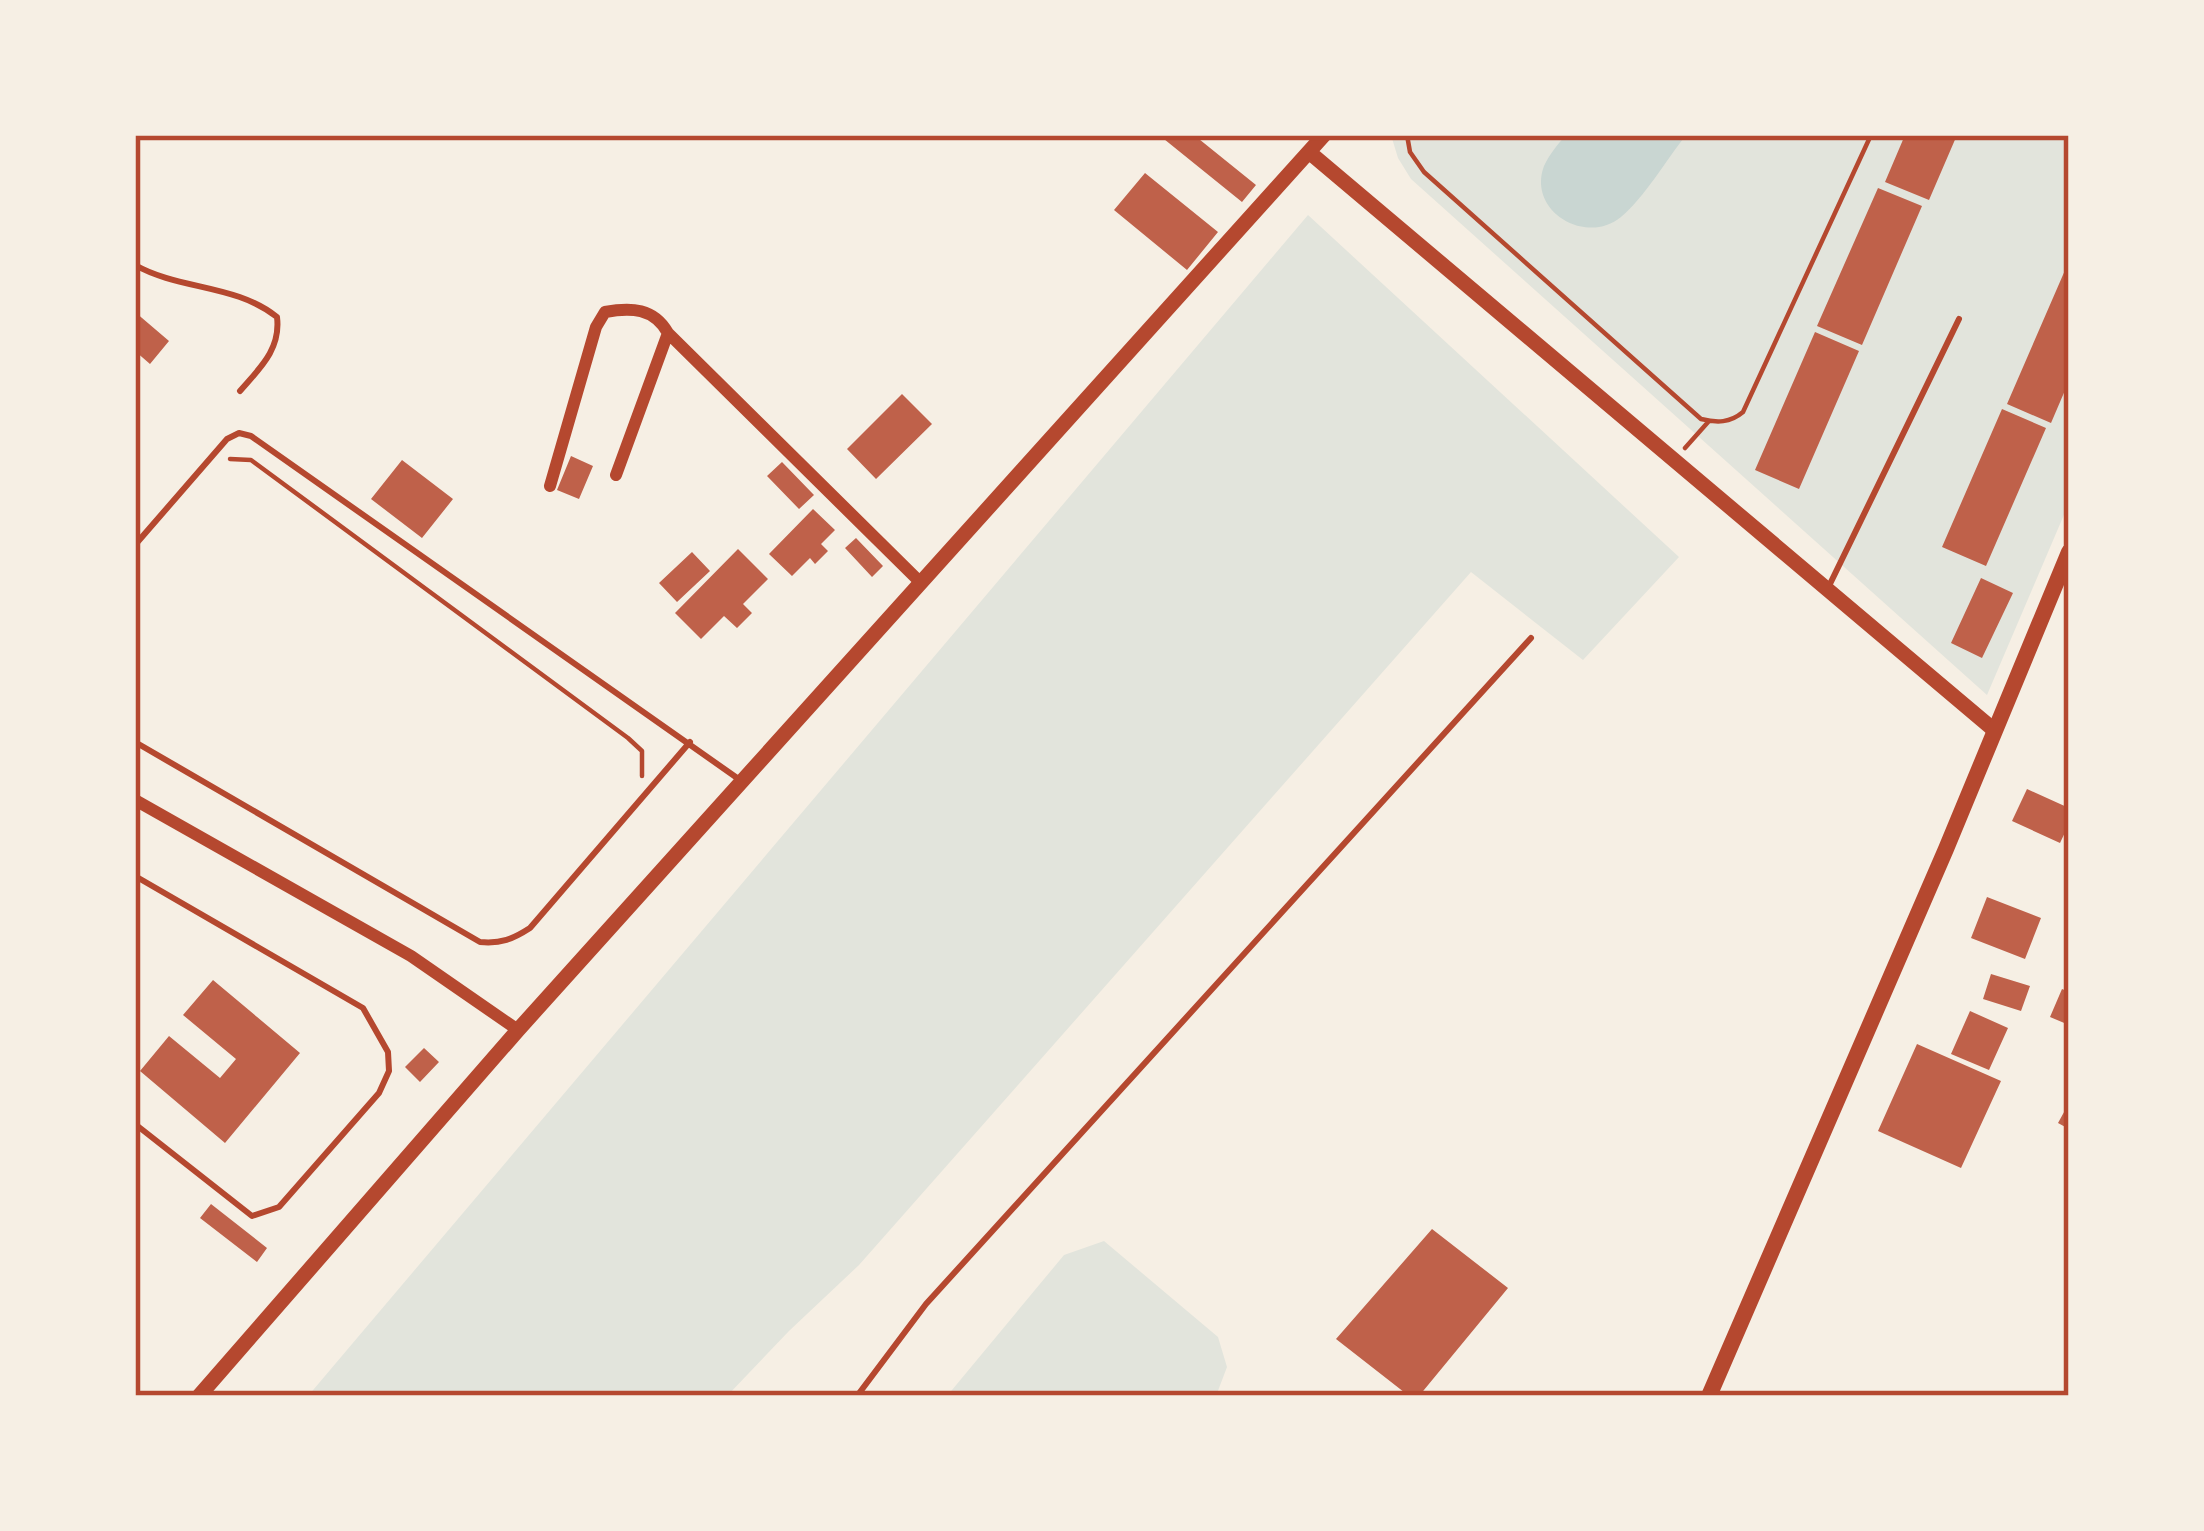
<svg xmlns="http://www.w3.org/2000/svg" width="2204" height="1531" viewBox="0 0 2204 1531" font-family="'Roboto Condensed',sans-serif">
	<rect width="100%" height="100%" fill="#f6efe4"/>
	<path fill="#e2e4dc" d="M1391,135H2069V503L1987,695L1411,179L1398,158Z
		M1308,215L1679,557L1583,660L1471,572L859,1265L789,1331L727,1396H308Z
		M1104,1241L1218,1337L1227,1367L1216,1396H947L1064,1255Z"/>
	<path fill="#c9d6d2" d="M1566,135H1686C1667,159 1644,198 1621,217C1586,246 1527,211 1544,166C1549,155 1558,144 1566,135Z"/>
	<path fill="#bf614a" d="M1159,135H1194L1256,185L1242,202Z
		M1905,135H1957L1929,200L1885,182Z
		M1145,173L1218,232L1187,270L1114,210Z
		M1878,188L1922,206L1862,345L1817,326Z
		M2069,261V381L2051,423L2007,404Z
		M135,312L169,341L150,364L135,351Z
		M1815,332L1859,351L1799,489L1755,470Z
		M902,394L932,424L876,479L847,449Z
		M2002,409L2046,428L1986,566L1942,547Z
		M571,456L593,466L579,499L557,490Z
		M402,460L453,499L422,538L371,499Z
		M782,462L814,495L799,509L767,476Z
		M813,509L835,530L821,544L828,551L815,564L810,558L792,576L769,554Z
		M856,538L883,566L872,577L845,548Z
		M738,549L768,579L743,604L752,613L737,628L724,616L701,639L675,613Z
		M692,552L710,571L677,602L659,583Z
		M1981,578L2013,593L1982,658L1951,643Z
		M2027,789L2069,808V824L2060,843L2012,821Z
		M1987,897L2041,918L2025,959L1971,938Z
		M1991,974L2030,986L2021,1011L1983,999Z
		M213,980L300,1053L225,1143L140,1071L169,1036L220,1078L236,1059L183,1015Z
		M2062,989L2069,992V1025L2050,1017Z
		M1970,1011L2008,1028L1989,1070L1951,1054Z
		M1917,1044L2001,1081L1961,1168L1878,1131Z
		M424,1048L439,1062L420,1082L405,1067Z
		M2069,1103V1129L2058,1123Z
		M211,1204L267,1248L257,1262L200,1218Z
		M1432,1229L1508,1288L1419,1396H1409L1336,1339Z"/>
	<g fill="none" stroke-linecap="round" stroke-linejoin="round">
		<path stroke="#b5482f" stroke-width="4.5" d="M1407,135L1410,152L1424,172L1701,419C1717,423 1730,423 1743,412L1871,135
			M1685,448L1709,421
			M230,459L251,460L628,738L642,751V776"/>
		<path stroke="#b5482f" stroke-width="6" d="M135,265C179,290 236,284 277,317C281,349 260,368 240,391
			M135,545L227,439L239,433L251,436L740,780
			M1829,586L1959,319
			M135,742L480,942C501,944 513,939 530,928L690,742
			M135,876L363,1008L388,1052L389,1071L379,1093L279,1207L252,1216L135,1124
			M857,1396L926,1304L1531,638"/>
		<path stroke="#b5482f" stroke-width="12" d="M616,475L668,333
			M550,486L596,327L605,312C631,307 654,308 668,333L920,582
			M135,800L411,956L518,1030"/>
		<path stroke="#b5482f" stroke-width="15" d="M1309,152L1994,730
			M199,1396L518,1030L1324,135"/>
		<path stroke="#b5482f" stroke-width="16" d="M1709,1396L1946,849L2069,552"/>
	</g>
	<rect width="2204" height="1531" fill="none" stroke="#f6efe4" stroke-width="276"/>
	<rect x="138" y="138" width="1928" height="1255" fill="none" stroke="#b5482f" stroke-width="4.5"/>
</svg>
